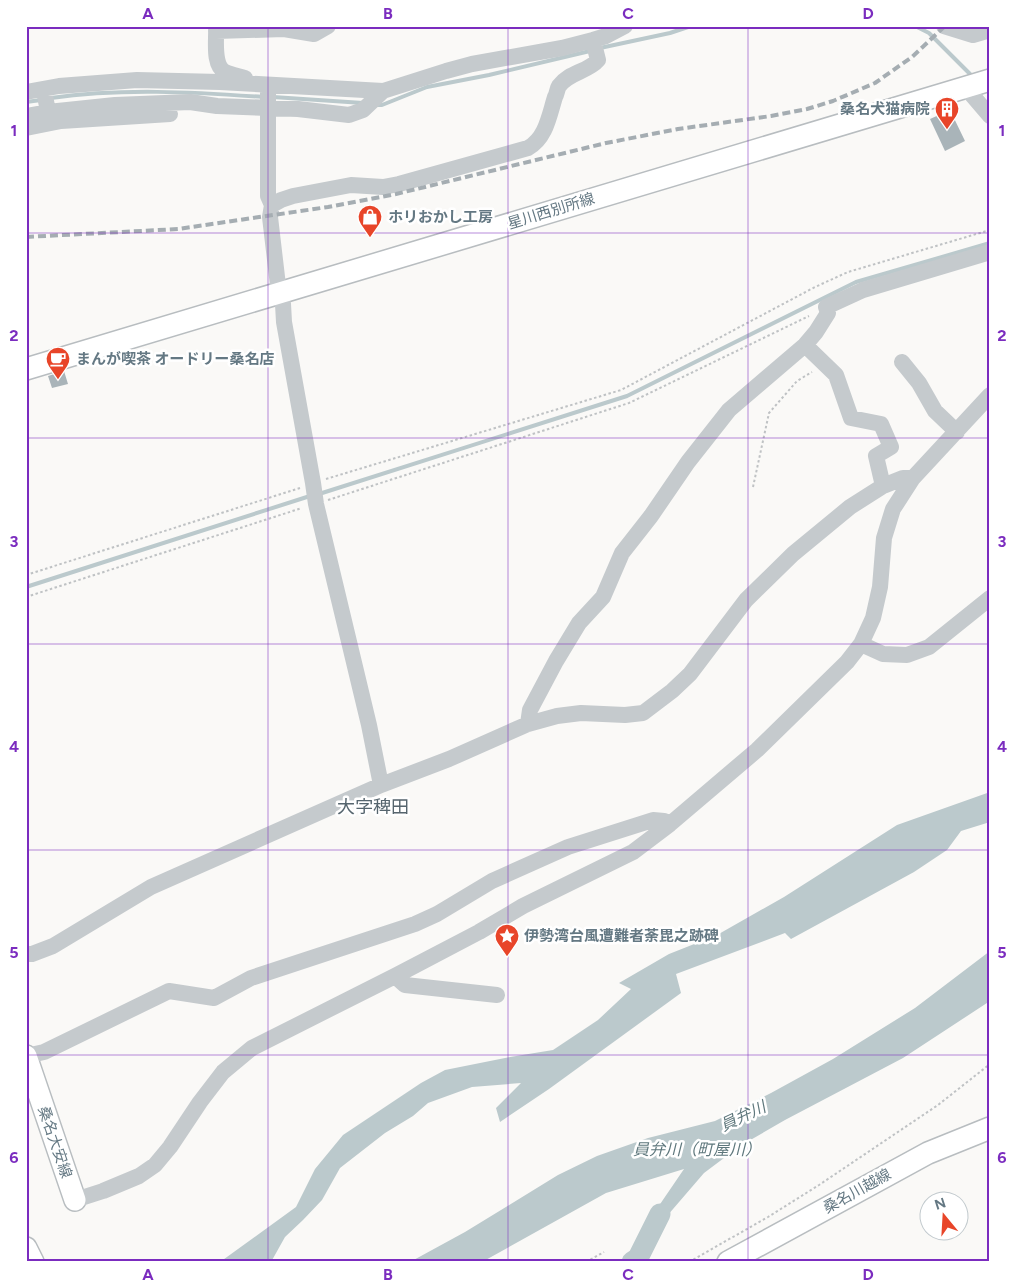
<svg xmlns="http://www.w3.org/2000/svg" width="1016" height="1288" viewBox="0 0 1016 1288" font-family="Figtree,'Noto Sans JP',sans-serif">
	<rect width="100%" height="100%" fill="#faf9f7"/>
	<path fill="#bbc9cc" d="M990,792V822L961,831L947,850L914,872L791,939L785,933L676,974L681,993L549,1089L500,1122L496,1108L521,1083L472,1087L428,1103L413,1116L385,1133L340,1168L322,1200L303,1220L285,1237L271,1262H220L296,1207L315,1169L343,1135L421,1083L445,1070L510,1057L553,1050L598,1020L631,989L619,983L669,954L717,935L784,897L897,825Z
		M990,951V1001L903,1058L785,1120L740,1146L704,1173L667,1216L654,1213L684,1169L606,1193L482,1262H410L465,1232L558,1175L597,1156L648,1138L715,1121L771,1093L833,1059L915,1008Z"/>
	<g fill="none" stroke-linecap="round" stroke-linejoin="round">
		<path stroke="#bbc9cc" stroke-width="4" d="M915,26L929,33L973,77
			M600,48L670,33L691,26
			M273,97L363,103
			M51,98C121,88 193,92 263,97
			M26,102L41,100
			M375,105H382L427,87L489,75L590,51
			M319,494L627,396L856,282L990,243
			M26,587L310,496"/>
		<path stroke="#bbc9cc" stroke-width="21" d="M632,1262L638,1258L660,1214"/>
	</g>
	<path fill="#a9b4b9" d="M950,110L965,141L945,151L930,119Z
		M64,371L68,384L52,388L48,376Z"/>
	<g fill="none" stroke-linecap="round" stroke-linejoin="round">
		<defs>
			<path id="major" d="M26,369L990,80
				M26,1056L75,1200
				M26,1248L33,1262
				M728,1262L928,1153L990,1128"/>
		</defs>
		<use href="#major" stroke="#b8bdc0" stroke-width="24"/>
		<path stroke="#bfc2c4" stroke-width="2" stroke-dasharray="2.5 2.5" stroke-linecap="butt" d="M326,479L621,390L815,287L848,272L990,230
			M753,487L769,413L797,381L812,372
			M328,500L629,403L809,316
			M26,575L300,488
			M26,597L302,508
			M586,1262L604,1252
			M689,1262L768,1217L819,1185L938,1105L990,1064"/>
		<path stroke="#c5cacd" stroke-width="16" d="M216,26C217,39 212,65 225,72C231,75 239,76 245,78
			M944,26L973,35L990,30
			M216,31L284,29L314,34L328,26
			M268,85V196L272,205L270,217L279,294L283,304L284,322L313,483L316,504L369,725L381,785
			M966,88L990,116
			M44,90L48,112L115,105L190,102L217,106L298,109L349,115L363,110L383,91
			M26,92L59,86L137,80L220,82L383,91L446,71L472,64L562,48L593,40L606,36L625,26
			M26,116L48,112
			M26,128L61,121L170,114
			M272,205L281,200L293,196L351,185L383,187L399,184L528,148C546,138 549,116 555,97C557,94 557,89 559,86C569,72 588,72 598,60L593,40
			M805,345L836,375L851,418L881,424L891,447L876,456L883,486
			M902,362L919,383L935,411L957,432
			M861,644L883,654L907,655L929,647L990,598
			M528,724L530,710L556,661L579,623L603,597L622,553L651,516L688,462L729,410L805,345L816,332L828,313L826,307L863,290L990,252
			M26,954H32L53,946L151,887L381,785L449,759L528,724L557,716L581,713L625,715L643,713L672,691L690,674L746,600L793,554L850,507L883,486L903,478H913
			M395,976L405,985L497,995
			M26,1056L44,1052L169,991L214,998L251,978L415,924L437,914L492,881L568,847L653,820L664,821L670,824
			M75,1200L103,1191L139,1176L155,1165L170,1147L200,1102L223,1072L252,1048L395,976L479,932L523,906L633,852L670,824L757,750L847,662L861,644L873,618L880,587L884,538L893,509L913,478L990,395"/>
		<use href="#major" stroke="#fff" stroke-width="21"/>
		<path stroke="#a5adb2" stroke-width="4" stroke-dasharray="8 4" stroke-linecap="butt" d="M26,237L178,229L328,207L396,194L606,143L678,129L771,116L807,109L833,101L875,83L912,57L945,26"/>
	</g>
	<path fill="none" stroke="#7b2cbf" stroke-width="1" stroke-opacity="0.55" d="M268,26V1262M508,26V1262M748,26V1262M26,233H990M26,438H990M26,644H990M26,850H990M26,1055H990"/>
	<defs>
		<symbol id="building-pin" viewBox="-11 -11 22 30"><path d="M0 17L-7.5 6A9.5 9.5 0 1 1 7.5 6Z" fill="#e84529" stroke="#fff"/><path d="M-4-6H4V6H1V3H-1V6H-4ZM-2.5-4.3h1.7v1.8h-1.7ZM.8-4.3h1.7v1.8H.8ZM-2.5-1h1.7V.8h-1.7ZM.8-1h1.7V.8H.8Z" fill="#fff"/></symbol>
		<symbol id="shop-pin" viewBox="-11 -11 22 30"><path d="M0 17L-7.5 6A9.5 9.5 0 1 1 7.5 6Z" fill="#e84529" stroke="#fff"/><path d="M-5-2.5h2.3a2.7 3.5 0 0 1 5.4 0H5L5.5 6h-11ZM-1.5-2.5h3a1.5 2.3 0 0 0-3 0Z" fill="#fff"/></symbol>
		<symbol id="cafe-pin" viewBox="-11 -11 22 30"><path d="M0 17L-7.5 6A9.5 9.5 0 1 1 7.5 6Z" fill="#e84529" stroke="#fff"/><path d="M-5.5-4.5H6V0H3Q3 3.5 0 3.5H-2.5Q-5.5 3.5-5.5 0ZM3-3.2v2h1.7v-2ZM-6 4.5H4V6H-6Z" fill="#fff"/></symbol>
		<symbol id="sight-pin" viewBox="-11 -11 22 30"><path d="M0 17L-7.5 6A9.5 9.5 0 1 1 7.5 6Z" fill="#e84529" stroke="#fff"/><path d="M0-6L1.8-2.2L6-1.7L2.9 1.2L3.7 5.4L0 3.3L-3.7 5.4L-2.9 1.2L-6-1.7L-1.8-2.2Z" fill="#fff"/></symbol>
	</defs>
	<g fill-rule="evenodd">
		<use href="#building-pin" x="933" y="95" width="28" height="38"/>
		<use href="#shop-pin" x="356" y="203" width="28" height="38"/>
		<use href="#cafe-pin" x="44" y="345" width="28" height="38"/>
		<use href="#sight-pin" x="493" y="922" width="28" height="38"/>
	</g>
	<g text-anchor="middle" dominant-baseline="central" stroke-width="5" stroke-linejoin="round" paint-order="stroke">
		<g font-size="15" font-weight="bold" fill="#647883" stroke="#fff" text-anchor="start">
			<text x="930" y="109" text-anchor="end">桑名犬猫病院</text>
			<text x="388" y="217">ホリおかし工房</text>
			<text x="76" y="359">まんが喫茶 オードリー桑名店</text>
			<text x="524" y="936">伊勢湾台風遭難者荼毘之跡碑</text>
		</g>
		<g font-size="15" fill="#647883" stroke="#fff">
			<text transform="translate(551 211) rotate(-17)">星川西別所線</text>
			<text transform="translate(55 1142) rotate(71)">桑名大安線</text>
			<text transform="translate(857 1191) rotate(-29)">桑名川越線</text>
		</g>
		<g font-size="16" font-style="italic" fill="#5e777c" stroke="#fff">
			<text transform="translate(743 1116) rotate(-25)">員弁川</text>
			<text x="697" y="1149">員弁川（町屋川）</text>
		</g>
		<g font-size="18" fill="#56656e" stroke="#fff">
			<text x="373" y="807">大字稗田</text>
		</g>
	</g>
	<rect width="1016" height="1288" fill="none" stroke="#ffffff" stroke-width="55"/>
	<g transform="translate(944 1216) rotate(342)"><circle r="24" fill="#ffffff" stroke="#c1c9cd"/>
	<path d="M0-4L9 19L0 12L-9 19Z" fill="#e84529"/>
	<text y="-8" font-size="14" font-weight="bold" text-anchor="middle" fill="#647883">N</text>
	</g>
	<rect x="28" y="28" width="960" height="1232" fill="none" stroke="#7b2cbf" stroke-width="2"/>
	<g font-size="16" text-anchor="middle" font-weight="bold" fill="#7b2cbf">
		<text x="148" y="19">A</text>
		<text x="388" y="19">B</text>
		<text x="628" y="19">C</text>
		<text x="868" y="19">D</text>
		<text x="14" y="136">1</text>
		<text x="1002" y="136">1</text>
		<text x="14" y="341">2</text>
		<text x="1002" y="341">2</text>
		<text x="14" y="547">3</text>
		<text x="1002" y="547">3</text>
		<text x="14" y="752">4</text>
		<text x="1002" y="752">4</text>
		<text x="14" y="958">5</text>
		<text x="1002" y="958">5</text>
		<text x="14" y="1163">6</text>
		<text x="1002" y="1163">6</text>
		<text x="148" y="1280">A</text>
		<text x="388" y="1280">B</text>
		<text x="628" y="1280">C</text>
		<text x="868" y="1280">D</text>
	</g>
</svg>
